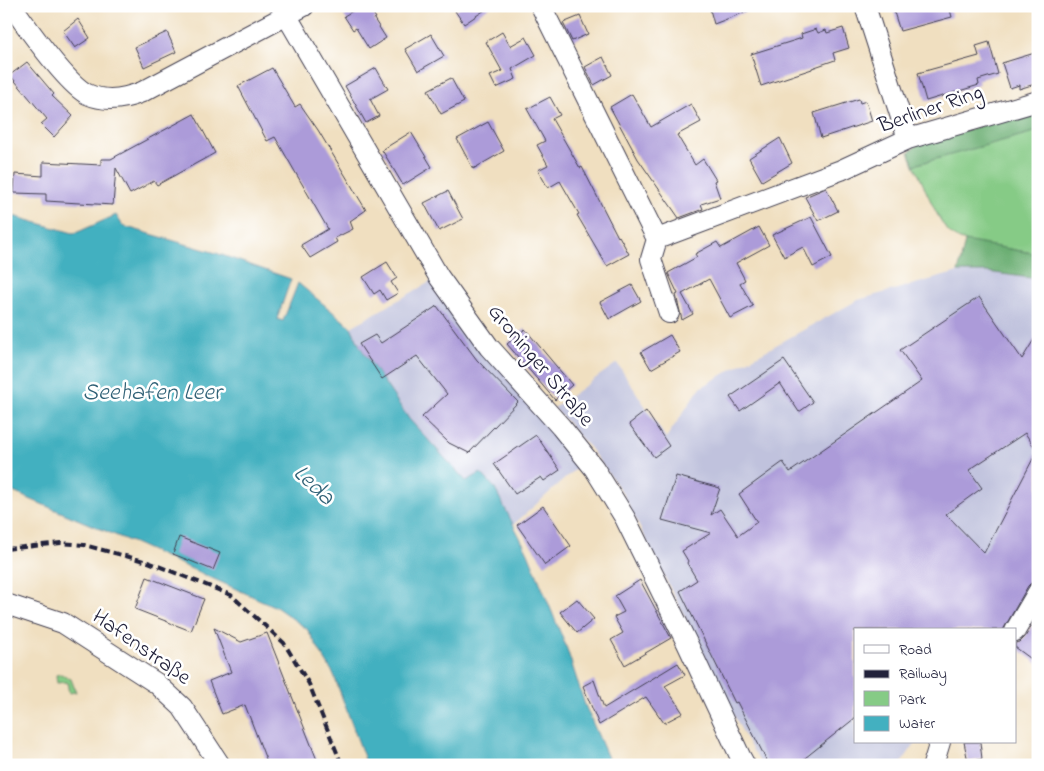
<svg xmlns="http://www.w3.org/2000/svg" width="1044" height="771" viewBox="0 0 1044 771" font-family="'Indie Flower',sans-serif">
	<rect width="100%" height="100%" fill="#fff"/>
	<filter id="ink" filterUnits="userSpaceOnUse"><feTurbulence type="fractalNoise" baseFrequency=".02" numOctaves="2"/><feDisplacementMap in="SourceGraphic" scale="10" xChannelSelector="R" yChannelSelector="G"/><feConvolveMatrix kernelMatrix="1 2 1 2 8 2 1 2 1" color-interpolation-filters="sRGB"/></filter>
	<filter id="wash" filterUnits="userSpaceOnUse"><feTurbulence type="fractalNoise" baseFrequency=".0096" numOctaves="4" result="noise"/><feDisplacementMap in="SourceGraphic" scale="20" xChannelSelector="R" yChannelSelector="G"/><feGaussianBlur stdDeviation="1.12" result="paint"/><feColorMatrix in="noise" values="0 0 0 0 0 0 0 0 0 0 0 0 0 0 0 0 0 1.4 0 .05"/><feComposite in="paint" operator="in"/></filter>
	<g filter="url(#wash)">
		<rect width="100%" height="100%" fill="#f0dfc0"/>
		<path fill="#c0c2dd" d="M958,272H988L1038,279V576L1012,622L1006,630H855V742H916L900,765H762L747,741L622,492L589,447L554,408L617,363L666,438L700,388L729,371L858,300Z
			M439,277L587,459L513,525L494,487L481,473L466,481L409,419L361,348L351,327Z"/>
		<path fill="#86cb86" stroke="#547660" d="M1038,130V254C1016,249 967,247 951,234C938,223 923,182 914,165Z
			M61,674L71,679L76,692L69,693L67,682L57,683L56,675Z"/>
		<path fill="#6caf73" stroke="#476857" d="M1038,108V131L914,165L909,152L917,145Z
			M965,241L1038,254V279L988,272H958Z"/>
		<path fill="#43b0c0" stroke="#32697e" d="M6,214L73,233L78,232L116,215L123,226L216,253L291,279L277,319L283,321L298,283L351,327L361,348L409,419L466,481L481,473L494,487L528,553L567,649L585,705L611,765H367L333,673L307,629L276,607L134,543L6,489Z"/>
		<g id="blocks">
			<path fill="#ac9bd9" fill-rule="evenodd" d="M361,6H368L376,18L374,19L386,38L369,49L356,28L353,30L344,16Z
				M463,6H491L464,24L455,11Z
				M709,6H758V7L714,24Z
				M892,6H949L952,17L900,31Z
				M580,16L588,34L572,41L563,23Z
				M78,19L90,38L75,48L63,31Z
				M843,28L849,48L833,53L835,60L812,68V69L761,86L751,54L796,40L802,38L801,34L816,29L818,33L826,30L827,33Z
				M167,32L176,52L144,67L135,47Z
				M502,32L510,46L526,37L536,55L512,69L516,79L496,88L490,76L502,71L486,42Z
				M431,34L444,56L418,71L405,49Z
				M989,42L998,74L978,80L979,85L926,101L918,73L979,56L976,46Z
				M1038,52V83L1019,89V85L1010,88L1002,63Z
				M603,57L612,75L594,85L585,67Z
				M27,62L54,94L52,96L73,116L54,137L41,124L47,119L10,75Z
				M272,68L295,107L300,104L318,130L366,210L350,221L353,229L335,238L337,242L310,258L301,245L328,229L275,137L267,141L238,86Z
				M376,68L388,89L370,99L379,116L366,123L345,86Z
				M451,78L464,102L441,114L428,90Z
				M632,94L651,127L691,104L701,122L677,135L695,165L703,159L716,180L714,181L720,198L701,204L703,209L679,218L638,159L610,107Z
				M550,97L560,115L552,119L580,168L582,167L618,237L619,236L629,254L607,266L577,215L579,214L560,181L548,188L538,170L548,165L537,145L545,141L527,109Z
				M859,99L860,103L866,101L872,121L821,138L814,113Z
				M194,114L215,153L157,185L154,181L130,194L116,168L113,205L46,201V194L14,193L15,174L43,176V162L101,165V159H111Z
				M488,122L504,151L473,169L457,139Z
				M411,132L432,167L403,185L382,150Z
				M780,138L792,163L762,181L749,158Z
				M826,188L838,211L818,221L805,197Z
				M448,191L463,219L439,231L424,203Z
				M811,217L832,257L813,267L803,247L784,257L772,235Z
				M759,227L769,245L736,263L745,280L740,283L753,306L730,318L709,279L682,294L693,314L682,320L676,295L678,294L668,273L697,257L695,254L717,242L721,248Z
				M387,262L397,278L391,282L398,293L386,300L380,290L374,294L363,277Z
				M632,285L641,301L609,319L600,302Z
				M979,297L1022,359L1038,333V580L1032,582L1028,586L1003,630H855V718L805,758L810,765H769L737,702L735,703L680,591L697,580L687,563L688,561L682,551L711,533L662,520L676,476L720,488L711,515L720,509L738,536L757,522L739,494L783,462L790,472L922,381L900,350ZM1025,433L1037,451L984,553L946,514L982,488L969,470Z
				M437,306L477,360L518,402L469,453L449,443L422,417L447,394L417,356L382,379L359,344L375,335L381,343Z
				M525,329L572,385L555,400L507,344Z
				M670,335L680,352L651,369L641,352Z
				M784,360L813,402L799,412L780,383L740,411L730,397Z
				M646,411L669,446L654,457L629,424Z
				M536,435L560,470L544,481L541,477L515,494L494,464Z
				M543,506L571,546L545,565L517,525Z
				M179,537L220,553L213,570L173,554Z
				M147,577L204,599L191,631L135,609Z
				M640,580L671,638L625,665L611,640L623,633L614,617L624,612L615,596Z
				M577,599L594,619L577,633L560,612Z
				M1038,616V664L1015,647V643L1020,642L1025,637Z
				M214,628L241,642L267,633L319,765H268L245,705L222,714L209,681L231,672Z
				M678,663L685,675L665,686L683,713L664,723L646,697L599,725L583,686L594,680L604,708Z
				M964,742H980L982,759L968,762Z"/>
		</g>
	</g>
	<g filter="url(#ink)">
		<use href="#blocks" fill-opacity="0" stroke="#413e4f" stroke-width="1"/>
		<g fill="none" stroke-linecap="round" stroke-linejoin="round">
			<defs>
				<path id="minor" d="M12,6C26,26 67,84 87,94C105,102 125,99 142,92L304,6
					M281,6L439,277L489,347L561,427L594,468L609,492L625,518L687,643L740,756L745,765
					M541,6L657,239L841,170L908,139L1038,101
					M865,6L908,139
					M657,239L651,259L669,313
					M6,604L63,623L156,683L182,707L220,765
					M1015,631L1038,592
					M933,765L940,742"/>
			</defs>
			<use href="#minor" stroke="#413e4f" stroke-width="22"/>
			<use href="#minor" stroke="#fff" stroke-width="20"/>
			<path stroke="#22223b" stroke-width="4" stroke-dasharray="8 4" stroke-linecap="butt" d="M6,549L61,543L84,545L148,562L231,595L284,643L309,684L342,765"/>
		</g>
	</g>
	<g text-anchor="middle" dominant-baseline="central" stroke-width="5" stroke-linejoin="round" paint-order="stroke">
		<g font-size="22" fill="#22223b" stroke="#fff">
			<text transform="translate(931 110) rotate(-19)">Berliner Ring</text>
			<text transform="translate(540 366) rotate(50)">Groninger Straße</text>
			<text transform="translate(141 648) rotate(35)">Hafenstraße</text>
		</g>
		<g font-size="24" font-style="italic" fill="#316277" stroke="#fff">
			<text x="152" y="393">Seehafen Leer</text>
			<text transform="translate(313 486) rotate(43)">Leda</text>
		</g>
	</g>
	<rect width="1044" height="771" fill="none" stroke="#fff" stroke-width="25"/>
	<rect x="854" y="628" width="162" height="115" fill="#ffffff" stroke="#a7a7b1"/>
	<rect x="864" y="645" width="25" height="8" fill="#ffffff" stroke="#a7a7b1"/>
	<text x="899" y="654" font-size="15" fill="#22223b">Road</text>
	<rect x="864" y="670" width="25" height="8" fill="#22223b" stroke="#a7a7b1"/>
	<text x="899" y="678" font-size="15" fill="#22223b">Railway</text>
	<rect x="864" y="691" width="25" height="15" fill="#86cb86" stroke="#a7a7b1"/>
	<text x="899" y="704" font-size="15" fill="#22223b">Park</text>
	<rect x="864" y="716" width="25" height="15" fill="#43b0c0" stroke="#a7a7b1"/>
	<text x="899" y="728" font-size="15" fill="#22223b">Water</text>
</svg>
